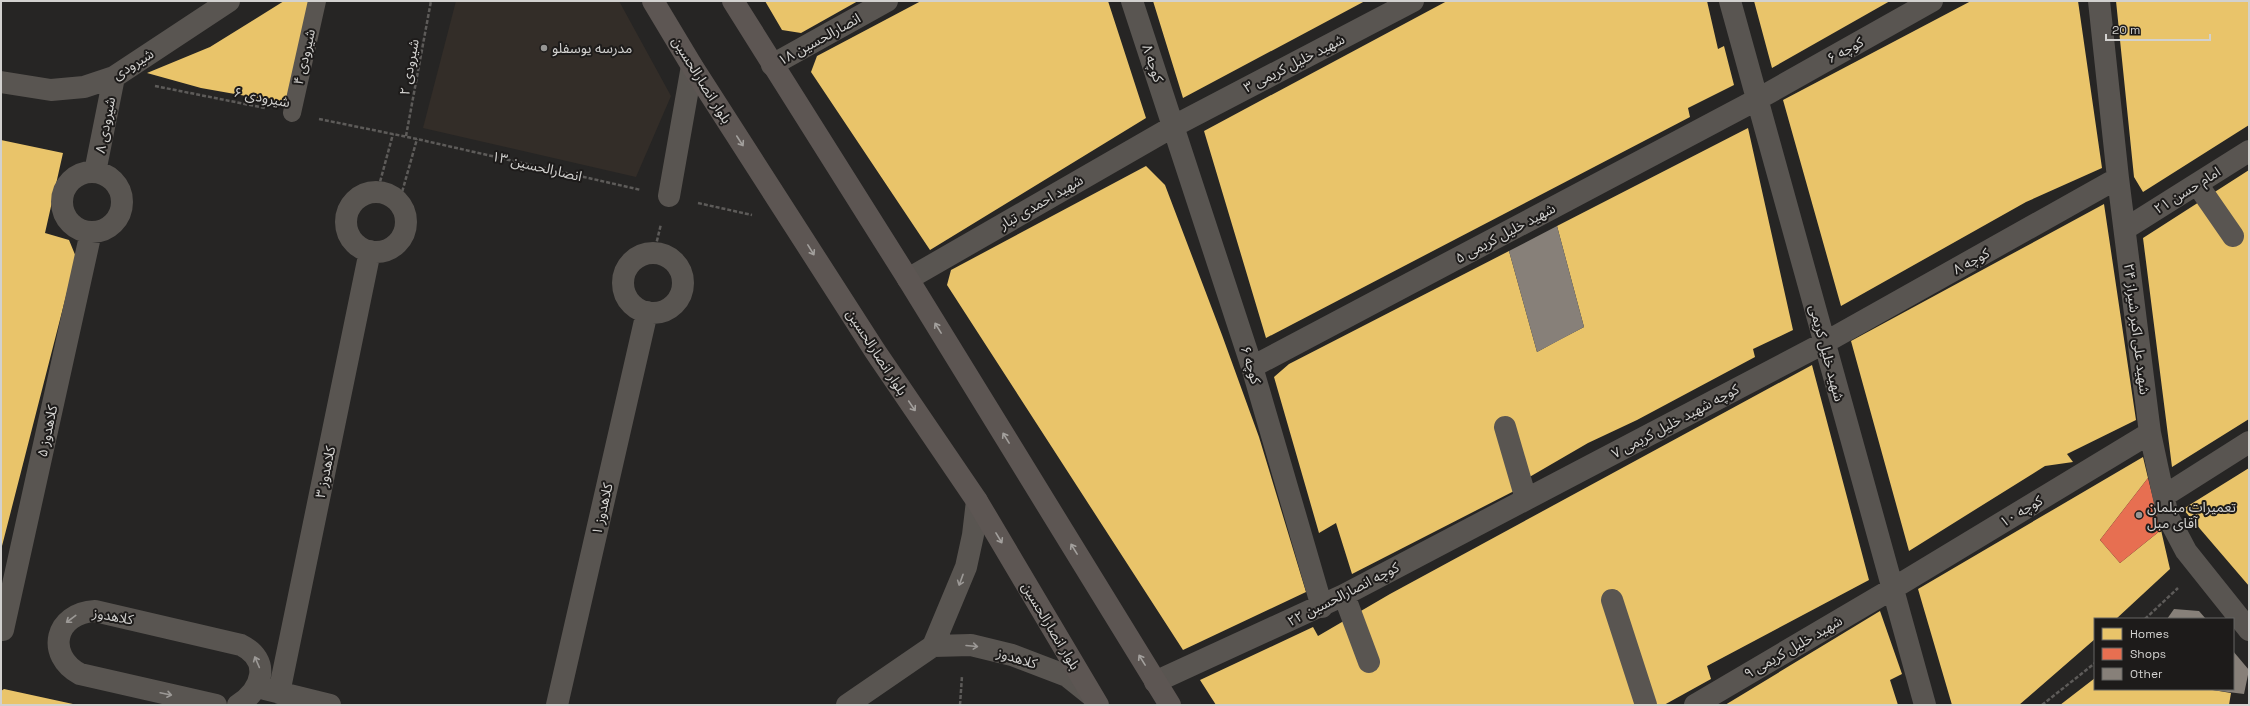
<svg xmlns="http://www.w3.org/2000/svg" width="2250" height="706" viewBox="0 0 2250 706" font-family="'Space Grotesk','Noto Sans Arabic',sans-serif">
	<rect width="100%" height="100%" fill="#262524"/>
	<path fill="#332d28" d="M456,1H619L671,96L636,177L423,128Z"/>
	<path fill="#e9c46a" d="M284,1H313L291,104L201,88L147,73L210,47Z
		M765,1H858L801,33L782,30Z
		M921,1H1108L1146,118L930,250L811,72L817,56Z
		M1153,1H1365L1183,98Z
		M1447,1H1707L1718,49L1724,46L1734,85L1688,108L1690,117L1266,338L1204,131Z
		M1754,1H1890L1772,68Z
		M1971,1H2078L2102,168L2026,202L1841,306L1783,100Z
		M2116,1H2249V125L2143,192L2134,177Z
		M1748,128L1793,330L1753,349L1755,357L1637,420L1588,443L1526,479L1518,489L1352,574L1336,523L1319,533L1274,377L1289,364L1509,251L1537,352L1559,340L1584,327L1557,226Z
		M1,140L63,153L45,233L69,240L76,257L2,546Z
		M1146,166L1165,185L1222,335L1259,437L1306,592L1183,650L947,285L951,270Z
		M2249,170V419L2172,467L2143,238Z
		M2104,204L2136,420L2067,454L2073,462L2045,466L1909,551L1851,341Z
		M1812,365L1869,580L1707,666L1711,679L1664,705H1653L1617,590L1603,596L1635,705H1216L1200,680L1313,627L1318,636L1390,594Z
		M2143,457L2148,478L2100,540L2120,563L2161,530L2170,569L2116,619H2095V639L2019,705H1952L1918,589Z
		M2249,468V586L2183,509Z
		M1880,611L1902,674L1890,680L1898,705H1725Z
		M2095,678V689H2207L2231,693L2229,705H2060Z
		M4,689L73,704V705H1V691Z"/>
	<path fill="#e76f51" d="M2148,478L2161,530L2120,563L2100,540Z"/>
	<path fill="#878079" d="M1557,226L1584,327L1537,352L1509,251Z
		M2174,609L2199,611L2206,619H2167Z
		M2233,651L2249,670L2244,694L2212,690L2233,689Z"/>
	<g fill="none" stroke-linecap="round" stroke-linejoin="round">
		<path stroke="#5d5b59" stroke-width="2.5" stroke-dasharray="4 2" stroke-linecap="butt" d="M155,86L265,108
			M319,119L417,139L641,190
			M406,136L431,1
			M377,193L393,134
			M399,203L417,139
			M698,203L752,215
			M654,253L661,224
			M2145,619L2178,588
			M960,705L962,676
			M2042,705L2095,663"/>
		<path stroke="#595551" stroke-width="18" d="M292,113L317,1"/>
		<path stroke="#595551" stroke-width="22" d="M1132,1L1252,367L1322,607
			M1730,1L1925,705
			M2099,1L2118,178L2150,433L2168,517L2186,551L2249,630
			M772,65L887,1
			M1,82L51,90L84,87L114,77L229,1
			M95,172L114,77
			M62 202a30 30 0 1 1 60 0a30 30 0 1 1-60 0Z
			M2197,184L2233,236
			M346 222a30 30 0 1 1 60 0a30 30 0 1 1-60 0Z
			M669,196L692,66
			M2125,229L2249,151
			M623 283a30 30 0 1 1 60 0a30 30 0 1 1-60 0Z
			M908,279L1174,126L1413,1
			M1252,367L1758,99L1932,1
			M1505,427L1526,499
			M2164,496L2249,442
			M1344,595L1369,662
			M1612,600L1646,705
			M3,630L91,232
			M933,646L971,645L1012,655L1067,676L1092,696
			M1155,682L1344,595L1824,343L2118,178
			M265,689L330,705
			M279,693L370,251
			M216,705L80,674C45,655 55,613 95,611L241,645C271,660 263,689 238,705
			M557,705L647,312
			M847,705L933,646L966,567L973,535L977,501
			M1695,705L1892,589L2150,433"/>
		<path stroke="#5d5653" stroke-width="22" d="M653,1L692,66L875,351L977,501L1098,705
			M733,1L908,279L1170,705"/>
	</g>
	<defs><path id="oneway-shaft" d="M-6 0H5M1.5-3L5.5 0L1.5 3" fill="none" stroke-width="1.6" stroke-linecap="round" stroke-linejoin="round"/></defs>
	<g stroke="#a3a09d">
		<use href="#oneway-shaft" transform="translate(740 141) rotate(57)"/>
		<use href="#oneway-shaft" transform="translate(811 250) rotate(58)"/>
		<use href="#oneway-shaft" transform="translate(938 328) rotate(-122)"/>
		<use href="#oneway-shaft" transform="translate(912 406) rotate(56)"/>
		<use href="#oneway-shaft" transform="translate(1006 438) rotate(-122)"/>
		<use href="#oneway-shaft" transform="translate(999 538) rotate(59)"/>
		<use href="#oneway-shaft" transform="translate(1074 549) rotate(-122)"/>
		<use href="#oneway-shaft" transform="translate(1142 660) rotate(-122)"/>
	</g>
	<g stroke="#9c9996">
		<use href="#oneway-shaft" transform="translate(961 580) rotate(110)"/>
		<use href="#oneway-shaft" transform="translate(71 619) rotate(143)"/>
		<use href="#oneway-shaft" transform="translate(972 646) rotate(5)"/>
		<use href="#oneway-shaft" transform="translate(257 662) rotate(-113)"/>
		<use href="#oneway-shaft" transform="translate(166 694) rotate(12)"/>
	</g>
	<g fill="#969593" stroke="#1d1b1a" stroke-width="1.5">
		<circle cx="544" cy="48" r="4"/>
		<circle cx="2139" cy="515" r="4"/>
	</g>
	<g text-anchor="middle" dominant-baseline="central" stroke-width="4" stroke-linejoin="round" paint-order="stroke">
		<g font-size="14" fill="#d2d1cf" stroke="#1d1b1a">
			<text transform="translate(819 39) rotate(-29)">انصارالحسین ۱۸</text>
			<text transform="translate(1845 50) rotate(-29)">کوچه ۶</text>
			<text transform="translate(304 57) rotate(-77)">شیرودی ۴</text>
			<text transform="translate(1153 63) rotate(71)">کوچه ۸</text>
			<text transform="translate(1294 63) rotate(-27)">شهید خلیل کریمی ۳</text>
			<text transform="translate(133 64) rotate(-32)">شیرودی</text>
			<text transform="translate(409 67) rotate(-80)">شیرودی ۲</text>
			<text transform="translate(702 80) rotate(58)">بلوار انصارالحسین</text>
			<text transform="translate(262 97) rotate(11)">شیرودی ۶</text>
			<text transform="translate(105 125) rotate(-79)">شیرودی ۸</text>
			<text transform="translate(537 166) rotate(13)">انصارالحسین ۱۳</text>
			<text transform="translate(2187 190) rotate(-32)">امام حسن ۲۱</text>
			<text transform="translate(1041 202) rotate(-30)">شهید احمدی تبار</text>
			<text transform="translate(1505 233) rotate(-28)">شهید خلیل کریمی ۵</text>
			<text transform="translate(1971 261) rotate(-29)">کوچه ۸</text>
			<text transform="translate(2137 329) rotate(83)">شهید علی اکبر شیراز ۲۴</text>
			<text transform="translate(877 352) rotate(57)">بلوار انصارالحسین</text>
			<text transform="translate(1827 353) rotate(75)">شهید خلیل کریمی</text>
			<text transform="translate(1251 365) rotate(73)">کوچه ۶</text>
			<text transform="translate(1675 421) rotate(-28)">کوچه شهید خلیل کریمی ۷</text>
			<text transform="translate(47 431) rotate(-78)">کلاهدوز ۵</text>
			<text transform="translate(325 472) rotate(-78)">کلاهدوز ۳</text>
			<text transform="translate(602 509) rotate(-77)">کلاهدوز ۱</text>
			<text transform="translate(2021 511) rotate(-31)">کوچه ۱۰</text>
			<text transform="translate(1343 594) rotate(-27)">کوچه انصارالحسین ۲۲</text>
			<text transform="translate(113 616) rotate(10)">کلاهدوز</text>
			<text transform="translate(1051 626) rotate(59)">بلوار انصارالحسین</text>
			<text transform="translate(1793 647) rotate(-30)">شهید خلیل کریمی ۹</text>
			<text transform="translate(1017 658) rotate(17)">کلاهدوز</text>
		</g>
		<g font-size="14" fill="#d2d1cf" stroke="#1d1b1a" text-anchor="start">
			<text x="552" y="48">مدرسه یوسفلو</text>
			<text x="2147" y="507">تعمیرات مبلمان<tspan x="2147" dy="16">آقای مبل</tspan></text>
		</g>
	</g>
	<rect width="2250" height="706" fill="none" stroke="#d2d1cf" stroke-width="4"/>
	<rect x="2094" y="618" width="140" height="72" fill="#1d1b1a" stroke="#656462"/>
	<rect x="2102" y="628" width="20" height="12" fill="#e9c46a" stroke="#656462"/>
	<text x="2130" y="638" font-size="12" fill="#d2d1cf">Homes</text>
	<rect x="2102" y="648" width="20" height="12" fill="#e76f51" stroke="#656462"/>
	<text x="2130" y="658" font-size="12" fill="#d2d1cf">Shops</text>
	<rect x="2102" y="668" width="20" height="12" fill="#878079" stroke="#656462"/>
	<text x="2130" y="678" font-size="12" fill="#d2d1cf">Other</text>
	<path d="M2106 34v6h104v-6" fill="none" stroke="#d2d1cf" stroke-width="2"/>
	<text x="2112" y="34" font-size="12" fill="#d2d1cf" stroke="#1d1b1a" stroke-width="3" paint-order="stroke">20 m</text>
</svg>
